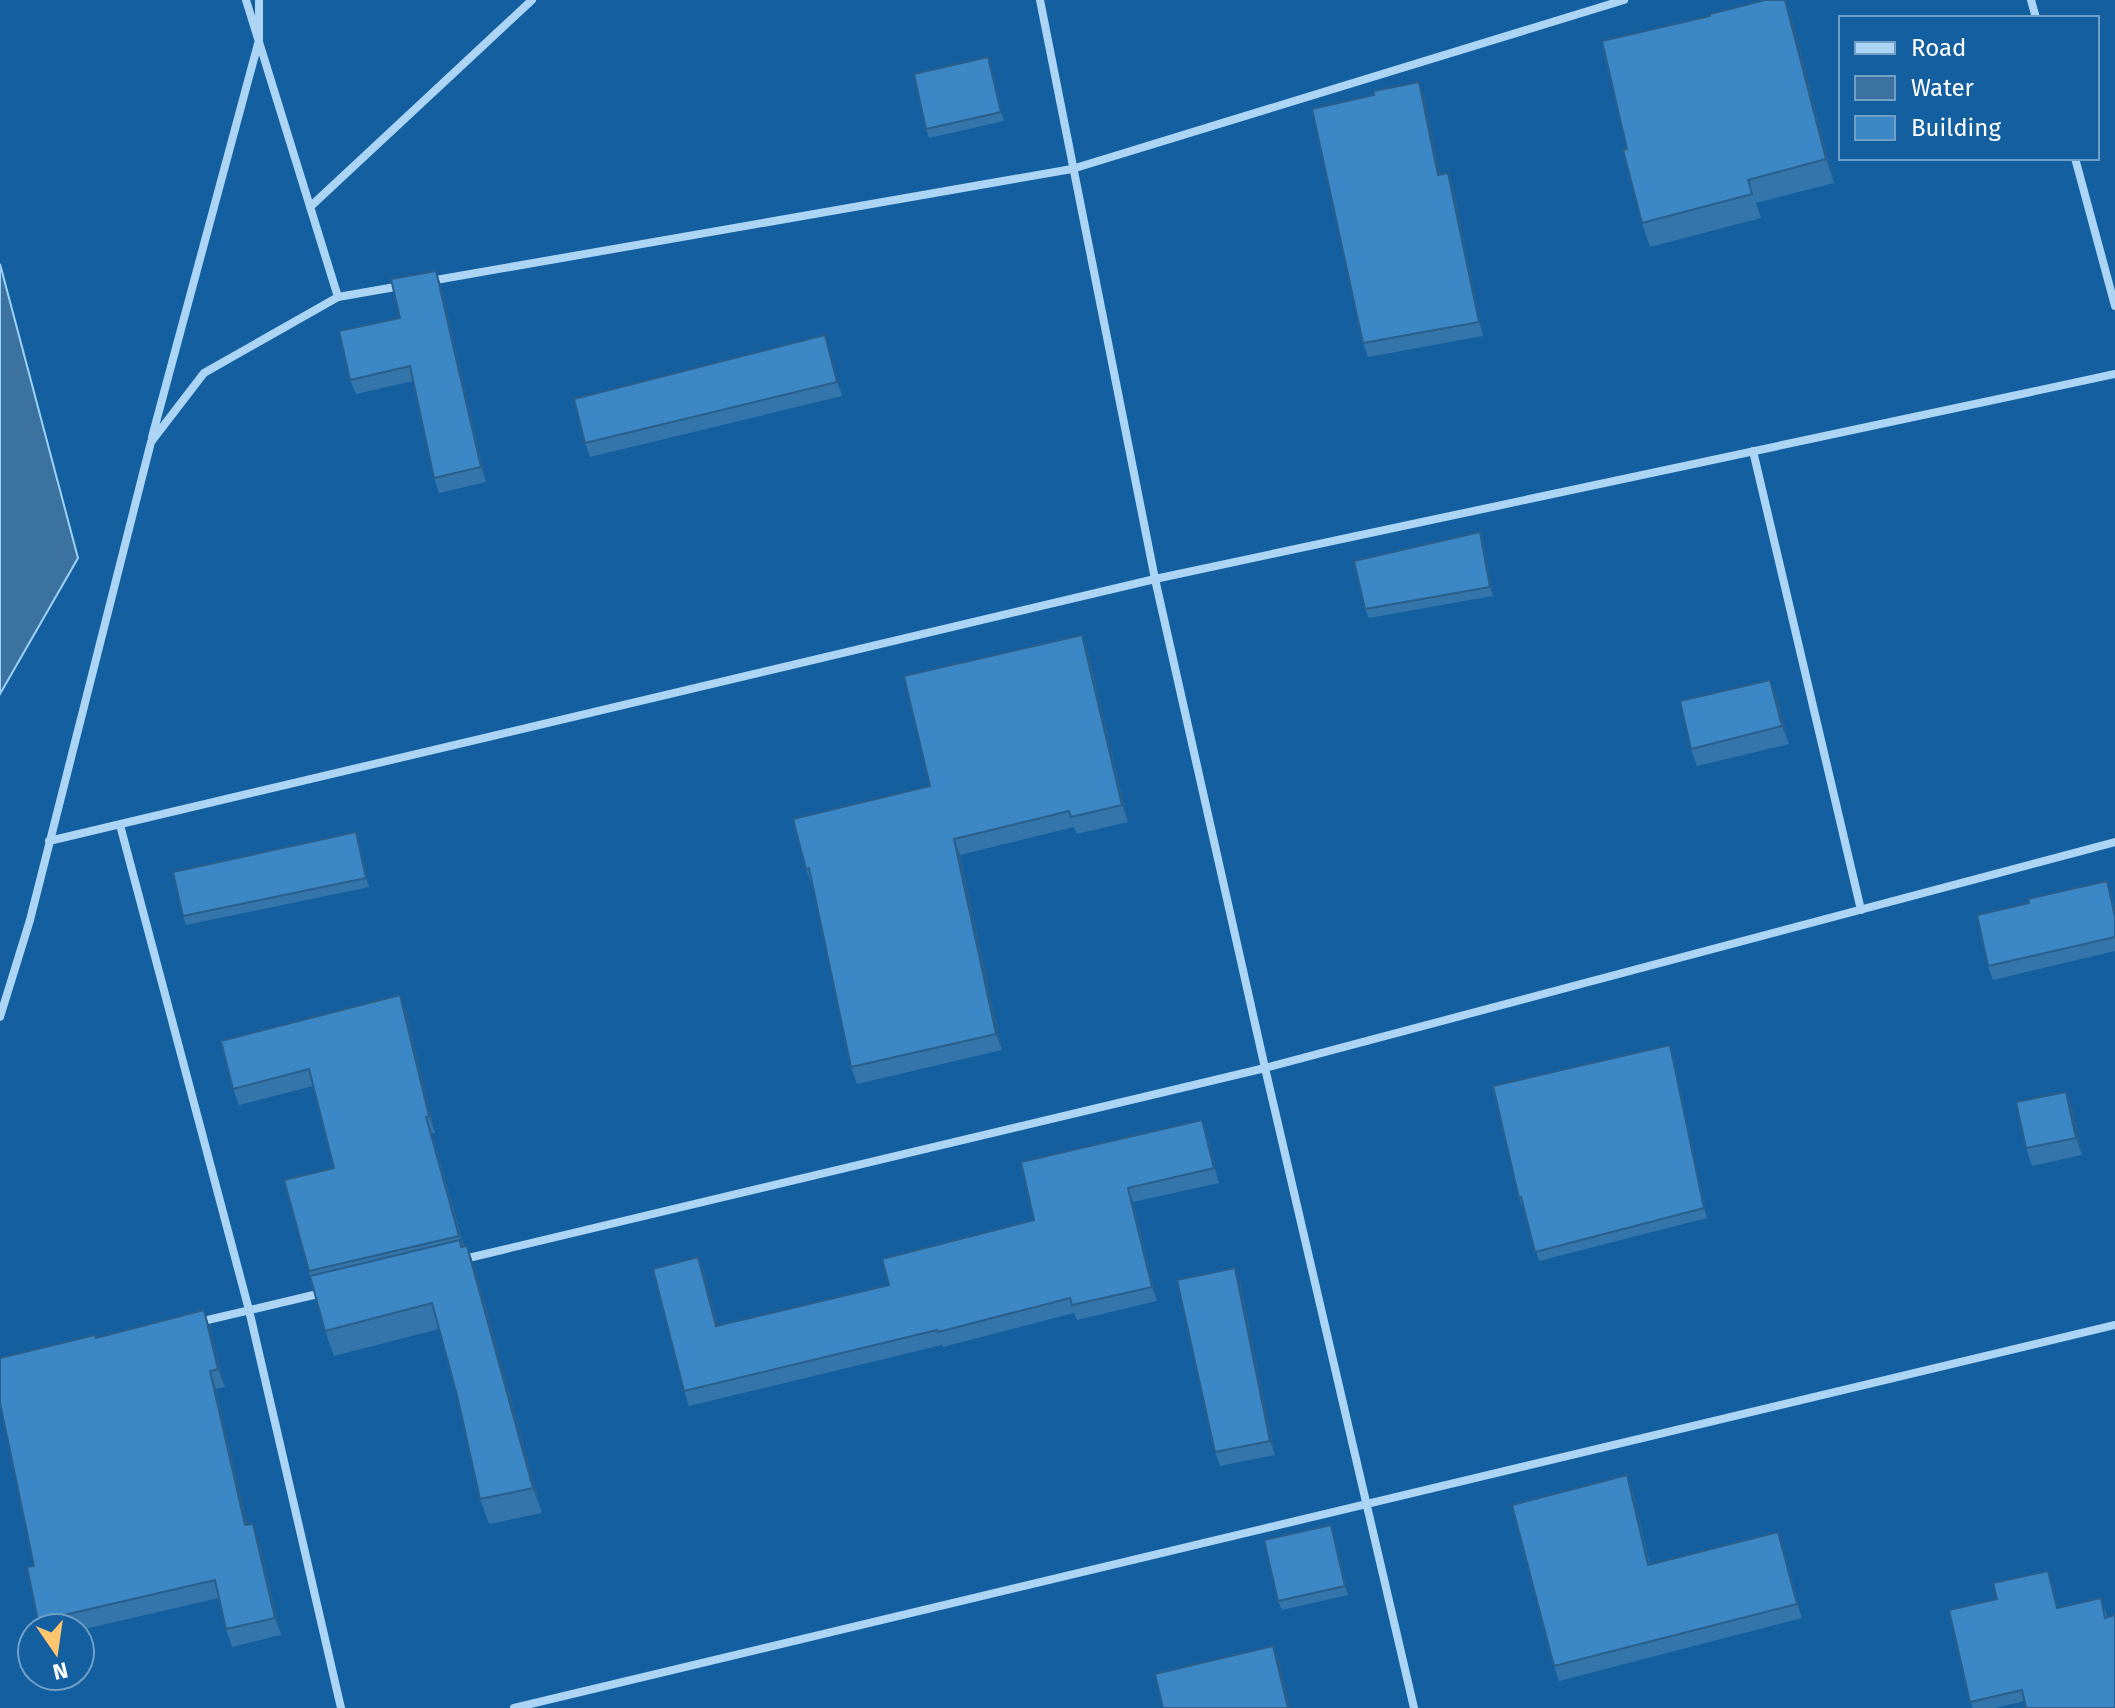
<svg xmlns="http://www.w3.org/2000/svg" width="2115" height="1708" viewBox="0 0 2115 1708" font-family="'Fira Sans',sans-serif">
	<rect width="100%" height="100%" fill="#135fa0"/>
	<path fill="#3c729f" stroke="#9ed1f7" stroke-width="2" d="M0,264L78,558L0,694Z"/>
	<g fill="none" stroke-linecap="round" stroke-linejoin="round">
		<path stroke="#acd4f4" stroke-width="8" d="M246,0L338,297
			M1040,0L1155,579L1265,1068L1414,1708
			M2031,0L2036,18
			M2075,158L2115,306
			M310,207L532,0
			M430,281L1072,169L1624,0
			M152,437L259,40V0
			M1753,451L1861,910
			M120,825L249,1310L341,1708
			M49,841L1155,579L2115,374
			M0,1017L30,920L151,442L204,373L338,297L401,286
			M464,1259L1265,1068L2115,842
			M199,1322L322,1293
			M514,1708L2115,1325"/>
	</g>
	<path fill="#3475ab" d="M1785,0L1792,19L1834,183L1756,203L1761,218L1650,247L1642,223L1627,149Z
		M991,66L1004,121L929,138L926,129Z
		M1424,95L1440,175L1453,187L1483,336L1368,357L1363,343Z
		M436,271L441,286L486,482L439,493L434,478L413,381L356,394L350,380Z
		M830,349L842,396L590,457L585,443Z
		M1480,532L1483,541L1493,596L1369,618L1365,609Z
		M1088,652L1128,822L1077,834L1074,827L960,855L1002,1050L857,1084L851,1067L813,885H812L806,869L930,786Z
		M1777,697L1789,744L1697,766L1691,749Z
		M356,832L359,841L369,887L186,925L183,916Z
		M2111,894L2115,910V951L1993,980L1988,966Z
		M406,1011L435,1133H432L464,1246H467L476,1271L542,1513L489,1524L480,1499L457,1395L439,1329L334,1356L325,1331L284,1180L334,1168L313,1086L239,1105L233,1089Z
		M1673,1055L1707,1218L1539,1261L1523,1206L1522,1207L1519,1198Z
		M2073,1110L2082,1155L2032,1166L2026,1148Z
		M1202,1120L1207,1135L1219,1183L1133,1202L1157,1301L1077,1320L1074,1313L943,1347L942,1345L689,1406L684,1391L698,1257L704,1272L718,1326L889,1285L1034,1220Z
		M1240,1282L1275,1455L1220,1466L1215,1452Z
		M210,1328L225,1387L216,1389L247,1525L259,1541L281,1635L232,1647L226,1629L219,1598L80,1630V1628H41L38,1621L96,1338Z
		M1632,1489L1650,1565L1783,1546L1802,1618L1559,1681L1554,1666Z
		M1334,1534L1348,1595L1282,1610L1278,1601Z
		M2052,1582L2058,1607L2105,1609L2107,1617L2025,1701L1995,1708H1973L1970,1702L1997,1599Z"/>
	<path fill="#2a5f8b" d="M1785,0L1792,19L1834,183L1826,159Z
		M988,57L991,66L1004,121L1001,112Z
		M1419,82L1424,95L1443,189L1438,175Z
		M1448,173L1453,187L1483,336L1479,322Z
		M436,271L441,286L486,482L481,467Z
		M825,335L830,349L842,396L837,382Z
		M1480,532L1483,541L1493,596L1490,587Z
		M1082,635L1088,652L1128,822L1122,805Z
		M1770,680L1777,697L1789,744L1782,726Z
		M356,832L359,841L369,887L366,878Z
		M954,839L960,855L1002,1050L996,1034Z
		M2107,881L2115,910V917Z
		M400,995L406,1011L435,1133L429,1116Z
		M1670,1045L1673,1055L1707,1218L1704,1208Z
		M2066,1092L2073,1110L2082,1155L2076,1138Z
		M426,1117L432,1133L465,1252L459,1236Z
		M1202,1120L1207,1135L1219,1183L1214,1168Z
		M1128,1188L1133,1202L1157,1301L1152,1287Z
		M467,1246L476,1271L542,1513L533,1488Z
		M698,1257L704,1272L722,1341L716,1326Z
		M1235,1268L1240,1282L1275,1455L1270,1441Z
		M204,1310L210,1328L225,1387L218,1369Z
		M210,1371L216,1389L252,1543L245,1525Z
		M1627,1475L1632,1489L1653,1580L1648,1565Z
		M253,1524L259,1541L281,1635L275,1618Z
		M1331,1525L1334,1534L1348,1595L1345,1586Z
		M1778,1532L1783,1546L1802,1618L1797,1604Z
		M2048,1571L2052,1582L2061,1619L2057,1608Z
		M1273,1646L1280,1663L1290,1708H1288Z"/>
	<path fill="#3c88c7" stroke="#2a5f8b" stroke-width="2" d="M1765,0H1785L1826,159L1748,180L1752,194L1642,223L1623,150L1627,149L1602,41L1710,16V14Z
		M988,57L1001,112L926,129L914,74Z
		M1419,82L1438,175L1448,173L1479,322L1363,343L1312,109L1374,95V91Z
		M436,271L481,467L434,478L410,366L350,380L339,331L400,318L391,279Z
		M825,335L837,382L585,443L574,399Z
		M1480,532L1490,587L1365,609L1354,561Z
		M1082,635L1122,805L1071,817L1069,811L954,839L996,1034L851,1067L809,868L806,869L793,819L930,786L904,676Z
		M1770,680L1782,726L1691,749L1680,701Z
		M356,832L366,878L183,916L173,872Z
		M2107,881L2115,917V937L1988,966L1977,915L2029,903L2028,899Z
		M400,995L429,1116L426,1117L459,1236L309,1271L284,1180L334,1168L309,1069L233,1089L221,1041Z
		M1670,1045L1704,1208L1535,1252L1521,1197L1519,1198L1493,1086Z
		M2066,1092L2076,1138L2026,1148L2016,1102Z
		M1202,1120L1214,1168L1128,1188L1152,1287L1072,1305L1070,1298L938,1332L937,1330L684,1391L653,1269L698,1257L716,1326L889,1285L882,1259L1034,1220L1021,1162Z
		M460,1240L461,1247L467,1246L533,1488L480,1499L457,1395L432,1303L325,1331L310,1276Z
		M1235,1268L1270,1441L1215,1452L1177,1280Z
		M204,1310L218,1369L210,1371L245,1525L253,1524L275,1618L226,1629L215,1580L38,1621L27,1567L34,1566L0,1403V1358L95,1335L96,1338Z
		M1627,1475L1648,1565L1778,1532L1797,1604L1554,1666L1512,1505Z
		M1331,1525L1345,1586L1278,1601L1264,1540Z
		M2048,1571L2057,1608L2101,1598L2105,1618L2115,1615V1708H2026L2022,1690L1970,1702L1949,1610L1997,1599L1993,1583Z
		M1273,1646L1288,1708H1163L1155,1674Z"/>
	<rect x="1839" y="16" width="260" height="144" fill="#135fa0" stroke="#719fc6" stroke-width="2"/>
	<rect x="1855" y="42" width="40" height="12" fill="#acd4f4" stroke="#719fc6" stroke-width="2"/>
	<text x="1911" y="56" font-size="24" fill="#ffffff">Road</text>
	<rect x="1855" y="76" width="40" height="24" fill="#3c729f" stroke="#719fc6" stroke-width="2"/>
	<text x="1911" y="96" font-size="24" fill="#ffffff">Water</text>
	<rect x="1855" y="116" width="40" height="24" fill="#3c88c7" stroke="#719fc6" stroke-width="2"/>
	<text x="1911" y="136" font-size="24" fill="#ffffff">Building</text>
	<g transform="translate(56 1652) rotate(167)"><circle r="38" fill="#135fa0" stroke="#719fc6" stroke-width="2"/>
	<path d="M0-6L14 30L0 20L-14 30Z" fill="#ffc66f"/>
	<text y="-12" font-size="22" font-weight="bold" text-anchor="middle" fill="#ffffff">N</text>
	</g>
</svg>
